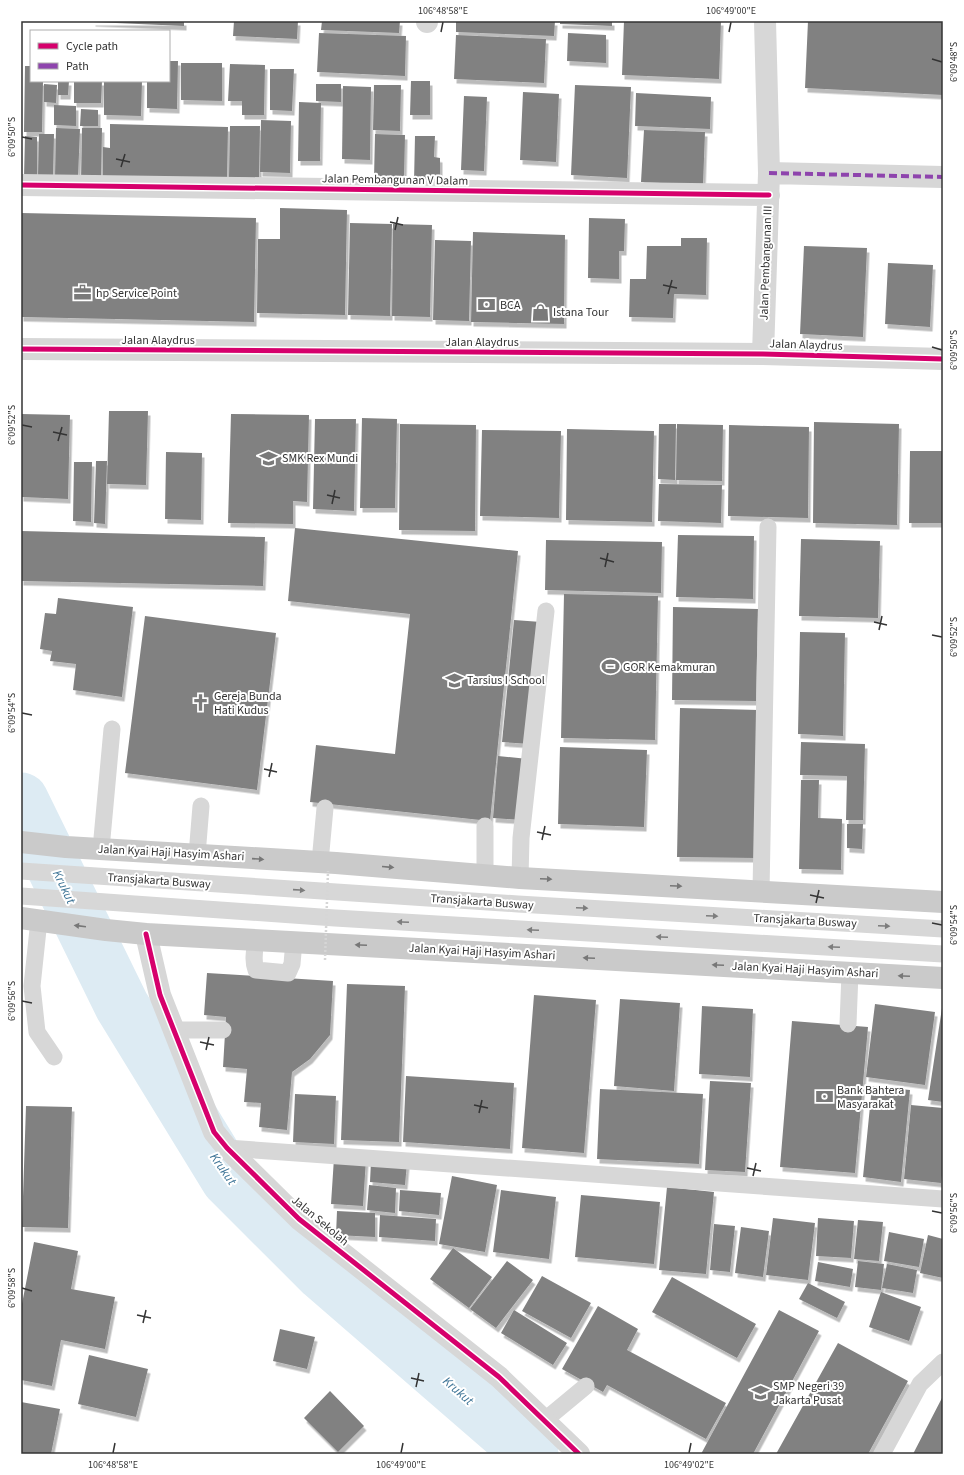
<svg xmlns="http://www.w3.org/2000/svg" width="964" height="1475" viewBox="0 0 964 1475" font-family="'Source Sans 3',sans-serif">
	<defs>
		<filter id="shadow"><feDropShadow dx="2.5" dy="4.5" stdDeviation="0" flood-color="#0004"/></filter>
	</defs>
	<rect width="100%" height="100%" fill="#fff"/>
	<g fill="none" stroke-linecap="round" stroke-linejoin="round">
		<path stroke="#ddebf3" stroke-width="55" d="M21,800L122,1006L228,1179L322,1273L531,1454"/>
	</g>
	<path fill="#818181" filter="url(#shadow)" d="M93,21H184V26L93,22Z
		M234,21H298L297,39L233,36Z
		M322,21H400L399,33L321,30Z
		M456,21H555L554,36L456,32Z
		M560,21H612V26L560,24Z
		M624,21H721L719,79L622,75Z
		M808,21H943V95L805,88Z
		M319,33L406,36L405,76L317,72Z
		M568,33L606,35V63L567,61Z
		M456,35L546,39L544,83L454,79Z
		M169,61H178L177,109L147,108V81H169Z
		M181,63H222V101L181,100Z
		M230,64L265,65L264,115H242V101H228Z
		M25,66H31V81H43L42,132H24Z
		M270,69H294L292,111L270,110Z
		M58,81H69L68,95H58Z
		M74,81H102L101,103H74Z
		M104,81H142L141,116L104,115Z
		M411,81H430V115H410Z
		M44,84L57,85L56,103L44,102Z
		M316,84H341V102L316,101Z
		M374,85H401L400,131L373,130Z
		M575,85L631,87L627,178L571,175Z
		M343,86L371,87L370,160L342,159Z
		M523,92L559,94L556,162L520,160Z
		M636,93L711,97L710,129L635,126Z
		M464,96L487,97L484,171L461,170Z
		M299,102L321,103L320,161H298Z
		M54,105L76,106V126L54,125Z
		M81,109L98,110V126H80Z
		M261,120L291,121L290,173L260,172Z
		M110,124L228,127L227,180L103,181V147L110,148Z
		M230,126H260L259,178L229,177Z
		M56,128L80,129L78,177H55Z
		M82,128H102L101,181L81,180Z
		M644,130L705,132L703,185L641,182Z
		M39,134H54L53,177H38Z
		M375,134L405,135L404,178H374Z
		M25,136L37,137V177H24Z
		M415,136H435L434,157L440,158V182H414Z
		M280,208L347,210L345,315L257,313L258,239H280Z
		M21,213L256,218L254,322L21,317Z
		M589,218L625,219L624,251H619V279L588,278Z
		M350,223L392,224L390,316L348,315Z
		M393,224L432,225L430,317L392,316Z
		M473,232L565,235L564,324L471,322Z
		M681,238H707L706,295L674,294L673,318L629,317L630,279H646L647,246H681Z
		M435,240L471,241L469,321L433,320Z
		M804,246L867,248L863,337L800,334Z
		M888,263L933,265L930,327L885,324Z
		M109,411H148L146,485L107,484Z
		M21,414L70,415L68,499L21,497Z
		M231,414L309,415L307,502L293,501V524L228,523Z
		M362,418L397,419L395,508H360Z
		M315,419H356L354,511L313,509Z
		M814,422L899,424L897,525L813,523Z
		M400,424L476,425L475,531L399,530Z
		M659,424H676L675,480L658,479Z
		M677,424L723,425L722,481L676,480Z
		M729,425L809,427L808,518L728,516Z
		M567,429L654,431L652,522L566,520Z
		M482,430L561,431L559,518L480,516Z
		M910,451H943V523H909Z
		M166,452L202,453L201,520L165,519Z
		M96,461H107L105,524L94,523Z
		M74,462H92L91,522L73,521Z
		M659,484L722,485L721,523L658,521Z
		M295,528L518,551L490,821L310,802L316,745L395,754L410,614L288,601Z
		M21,531L265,537L263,586L21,581Z
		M678,535L754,536L753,599L676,597Z
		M801,539L880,541L878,618L799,616Z
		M546,540L662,542L661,593L545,590Z
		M564,594L658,596L655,740L561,738Z
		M58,598L133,607L122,697L73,690L76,664L50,661L52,651L40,649L45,613L56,614Z
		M673,607L758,609L756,701L672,700Z
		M145,616L276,633L257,790L125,773Z
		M514,620L541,622L530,744L502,742Z
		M800,632L845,633L843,736L798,734Z
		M680,708L759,710L756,858L677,857Z
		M801,742L865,744L863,820H846L847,776L800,775Z
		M560,747L647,750L644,827L558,824Z
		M498,756L528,759L522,820L493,818Z
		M801,780H819L818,818L842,819L841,870L799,869Z
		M847,824H863L862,849L847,848Z
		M207,973L333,981L330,1035L310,1059L292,1072L287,1130L259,1127L261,1103L244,1102L247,1069L223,1067L226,1017L204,1015Z
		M347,984L405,986L399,1142L341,1140Z
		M534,995L596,1000L584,1153L522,1148Z
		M620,999L680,1003L674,1091L614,1086Z
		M875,1004L935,1012L925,1085L866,1077Z
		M702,1006L753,1009L750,1077L699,1074Z
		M942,1008L943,1009V1102L928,1100Z
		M792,1021L868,1027L855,1173L780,1167Z
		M406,1076L514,1083L510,1149L403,1142Z
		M710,1081L751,1083L745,1172L705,1170Z
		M872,1086L910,1090L901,1182L863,1177Z
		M600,1089L703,1094L699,1164L597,1159Z
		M295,1094L336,1096L334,1144L293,1142Z
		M911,1105L943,1108V1168L941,1183L904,1179Z
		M26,1106L72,1107L68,1228L22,1227Z
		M334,1158L366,1159L363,1206L331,1204Z
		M371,1161L407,1163L405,1185L370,1182Z
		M452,1176L497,1185L485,1252L439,1244Z
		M369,1185L396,1188L395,1213L367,1210Z
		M667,1187L714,1192L706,1274L659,1270Z
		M400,1190L441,1193L439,1215L399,1211Z
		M501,1190L556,1197L549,1259L493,1252Z
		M581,1195L660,1202L654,1264L575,1257Z
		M337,1211L375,1213V1237L336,1235Z
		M380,1215L436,1219L435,1241L379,1237Z
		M773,1218L815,1223L808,1280L766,1275Z
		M818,1218L854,1221L851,1258L816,1256Z
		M858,1220L883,1222L879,1261L854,1259Z
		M714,1224L735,1226L730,1272L710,1270Z
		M741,1227L769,1231L763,1277L735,1273Z
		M889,1232L924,1239L919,1267L884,1261Z
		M928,1235L943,1239V1278L920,1273Z
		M34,1242L78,1251L71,1289L115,1297L105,1349L61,1340L52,1386L21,1380V1309Z
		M453,1248L492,1277L469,1308L430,1279Z
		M507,1261L533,1280L496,1328L470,1309Z
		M858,1261L884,1264L881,1290L855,1287Z
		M818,1262L853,1269L850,1287L815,1281Z
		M887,1264L917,1270L913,1293L882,1288Z
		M542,1276L591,1303L571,1338L522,1311Z
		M672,1277L756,1324L737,1358L652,1312Z
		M808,1283L845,1302L837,1318L799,1299Z
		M881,1292L921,1307L909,1341L869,1327Z
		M598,1306L638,1329L627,1350L726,1403L706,1439L607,1385L603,1392L562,1369Z
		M514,1310L567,1343L553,1365L501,1333Z
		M779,1310L819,1331L753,1454H701Z
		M280,1329L315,1337L307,1369L273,1361Z
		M838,1343L908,1381L868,1454H776Z
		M89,1355L148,1369L136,1417L78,1404Z
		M330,1391L364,1426L338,1452L304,1418Z
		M943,1396V1454H913Z
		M21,1402L60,1409L51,1454H21Z"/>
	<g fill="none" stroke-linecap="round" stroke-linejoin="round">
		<path stroke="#d7d7d7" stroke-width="17" d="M485,826V875
			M101,849L112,729
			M197,855L201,806
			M320,862L325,808
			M21,871L518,904L943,929
			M520,878L521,838L546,611
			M761,891L768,527
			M21,896L335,918L943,954
			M39,920L32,986L37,1032L54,1057
			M256,939C255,950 252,960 256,970L288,973L292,964L294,941
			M848,1024L850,973
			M174,1030H223
			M227,1148L943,1199
			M545,1420L586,1386
			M882,1454L920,1384L943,1362"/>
		<path stroke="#d7d7d7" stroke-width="22" d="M427,22V21
			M769,173L943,177
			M21,185L769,195
			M763,354L769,173L765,21
			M146,934L160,995L214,1132L227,1148L299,1219L499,1377L579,1454"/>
		<path stroke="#d7d7d7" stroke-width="22" d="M21,349L763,354L943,359"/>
		<path stroke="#cacaca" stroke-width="22" d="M21,842L66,847L336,863L520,878L943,902
			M21,918L106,930L146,934L943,978"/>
		<path stroke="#d6d6d6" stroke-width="2.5" stroke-dasharray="2 2" stroke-linecap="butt" d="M325,960L328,871"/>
		<path stroke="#8e44ad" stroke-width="4" stroke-dasharray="8 4" stroke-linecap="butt" d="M769,173L943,177"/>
		<defs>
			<path id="cycleway" d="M21,185L769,195
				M21,349L763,354L943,359
				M146,934L160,995L214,1132L227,1148L299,1219L499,1377L579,1454"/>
		</defs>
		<use href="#cycleway" stroke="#fff" stroke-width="8"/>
		<use href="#cycleway" stroke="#d6006c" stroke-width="5"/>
	</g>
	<defs><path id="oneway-solid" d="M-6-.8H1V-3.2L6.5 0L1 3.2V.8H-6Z"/></defs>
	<g fill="#777">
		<use href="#oneway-solid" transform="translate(258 859) rotate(4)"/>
		<use href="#oneway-solid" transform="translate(388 867) rotate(5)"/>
		<use href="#oneway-solid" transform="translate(546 879) rotate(3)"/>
		<use href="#oneway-solid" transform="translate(676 886) rotate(3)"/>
		<use href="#oneway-solid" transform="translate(80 926) rotate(-173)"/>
		<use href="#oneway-solid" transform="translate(361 945) rotate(-177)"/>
		<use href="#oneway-solid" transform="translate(589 958) rotate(-177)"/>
		<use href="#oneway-solid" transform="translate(718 965) rotate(-177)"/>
		<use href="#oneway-solid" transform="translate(904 976) rotate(-177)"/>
	</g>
	<g fill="#7d7d7d">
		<use href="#oneway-solid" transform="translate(299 890) rotate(4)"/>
		<use href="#oneway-solid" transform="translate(582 908) rotate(3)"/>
		<use href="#oneway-solid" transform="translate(712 916) rotate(3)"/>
		<use href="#oneway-solid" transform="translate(403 922) rotate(-177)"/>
		<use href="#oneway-solid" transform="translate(884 926) rotate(3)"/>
		<use href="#oneway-solid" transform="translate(533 930) rotate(-177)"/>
		<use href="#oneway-solid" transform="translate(662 937) rotate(-177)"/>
		<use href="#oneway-solid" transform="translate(834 947) rotate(-177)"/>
	</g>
	<path fill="none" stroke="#333" stroke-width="1.5" d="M441,32L443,22M729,32L731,22M932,59L942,62M22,137L32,139M116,159L130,162M121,167L125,154M390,222L403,225M395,230L398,217M663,285L677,288M668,294L672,280M932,347L942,350M22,425L32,427M53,432L67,435M58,441L62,427M327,495L340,498M332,504L335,490M600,558L614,562M605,567L608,553M874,622L887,625M879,630L882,616M932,635L942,637M22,713L32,715M264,769L277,772M269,777L272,763M537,832L551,835M542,840L545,826M810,895L824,898M816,903L819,890M932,923L942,925M22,1001L32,1003M200,1042L214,1045M206,1050L209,1037M474,1105L488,1108M479,1113L482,1100M747,1168L761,1171M753,1176L756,1163M932,1211L942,1213M22,1288L32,1291M137,1315L151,1318M143,1323L146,1310M411,1378L424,1381M416,1387L419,1373M113,1453L115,1443M401,1453L403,1443M689,1453L691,1443"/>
	<defs>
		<symbol id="office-bare" viewBox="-9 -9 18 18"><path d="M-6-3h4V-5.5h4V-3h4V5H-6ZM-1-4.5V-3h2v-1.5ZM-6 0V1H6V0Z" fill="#7a7a7a" stroke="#fff" stroke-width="2.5" paint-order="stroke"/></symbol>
		<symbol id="bank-bare" viewBox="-9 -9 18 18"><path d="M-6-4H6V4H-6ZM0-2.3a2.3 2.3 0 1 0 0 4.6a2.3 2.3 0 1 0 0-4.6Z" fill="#7a7a7a" stroke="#fff" stroke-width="2.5" paint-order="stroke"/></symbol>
		<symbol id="shop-bare" viewBox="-9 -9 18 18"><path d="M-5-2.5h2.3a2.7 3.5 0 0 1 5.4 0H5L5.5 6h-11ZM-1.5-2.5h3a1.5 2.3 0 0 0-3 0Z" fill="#7a7a7a" stroke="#fff" stroke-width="2.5" paint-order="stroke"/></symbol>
		<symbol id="school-bare" viewBox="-9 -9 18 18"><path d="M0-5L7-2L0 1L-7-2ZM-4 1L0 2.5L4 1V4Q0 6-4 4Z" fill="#7a7a7a" stroke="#fff" stroke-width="2.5" paint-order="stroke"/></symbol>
		<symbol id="stadium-bare" viewBox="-9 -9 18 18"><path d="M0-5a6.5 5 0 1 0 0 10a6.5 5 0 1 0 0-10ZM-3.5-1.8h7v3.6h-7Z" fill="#7a7a7a" stroke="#fff" stroke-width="2.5" paint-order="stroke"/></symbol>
		<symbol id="church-bare" viewBox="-9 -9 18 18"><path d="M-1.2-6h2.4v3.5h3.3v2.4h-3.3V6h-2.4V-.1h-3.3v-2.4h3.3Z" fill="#7a7a7a" stroke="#fff" stroke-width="2.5" paint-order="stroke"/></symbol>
	</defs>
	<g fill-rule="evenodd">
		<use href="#office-bare" x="70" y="280" width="25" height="25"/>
		<use href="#bank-bare" x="474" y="292" width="25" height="25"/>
		<use href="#shop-bare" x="528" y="300" width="25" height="25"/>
		<use href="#school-bare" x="256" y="446" width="25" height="25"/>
		<use href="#stadium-bare" x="598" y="654" width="25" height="25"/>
		<use href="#school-bare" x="442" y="668" width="25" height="25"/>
		<use href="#church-bare" x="188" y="690" width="25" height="25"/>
		<use href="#bank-bare" x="812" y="1084" width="25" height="25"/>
		<use href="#school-bare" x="748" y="1380" width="25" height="25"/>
	</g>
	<g text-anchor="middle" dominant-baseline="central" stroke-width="4" stroke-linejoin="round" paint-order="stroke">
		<g font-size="12" fill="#333" stroke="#fff">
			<text transform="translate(395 180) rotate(1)">Jalan Pembangunan V Dalam</text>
			<text transform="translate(766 263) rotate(-88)">Jalan Pembangunan III</text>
			<text x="158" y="340">Jalan Alaydrus</text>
			<text x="482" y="342">Jalan Alaydrus</text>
			<text transform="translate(806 345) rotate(2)">Jalan Alaydrus</text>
			<text transform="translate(171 853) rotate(3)">Jalan Kyai Haji Hasyim Ashari</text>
			<text transform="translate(159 881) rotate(4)">Transjakarta Busway</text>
			<text transform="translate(482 902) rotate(4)">Transjakarta Busway</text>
			<text transform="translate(805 921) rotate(3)">Transjakarta Busway</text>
			<text transform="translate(482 952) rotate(3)">Jalan Kyai Haji Hasyim Ashari</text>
			<text transform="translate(805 970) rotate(3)">Jalan Kyai Haji Hasyim Ashari</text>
			<text transform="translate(320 1221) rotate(40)">Jalan Sekolah</text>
		</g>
		<g font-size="12" fill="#333" stroke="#fff" text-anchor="start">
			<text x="96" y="293">hp Service Point</text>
			<text x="500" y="305">BCA</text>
			<text x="553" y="312">Istana Tour</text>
			<text x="282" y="458">SMK Rex Mundi</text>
			<text x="623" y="667">GOR Kemakmuran</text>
			<text x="467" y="680">Tarsius I School</text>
			<text x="214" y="696">Gereja Bunda<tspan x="214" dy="14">Hati Kudus</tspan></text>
			<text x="837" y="1090">Bank Bahtera<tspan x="837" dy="14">Masyarakat</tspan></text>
			<text x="773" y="1386">SMP Negeri 39<tspan x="773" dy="14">Jakarta Pusat</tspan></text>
		</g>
		<g font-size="13" font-style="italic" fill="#3f7597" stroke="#fff">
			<text transform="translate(64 887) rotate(64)">Krukut</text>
			<text transform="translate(223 1169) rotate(55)">Krukut</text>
			<text transform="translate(458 1391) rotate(41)">Krukut</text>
		</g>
	</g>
	<rect width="964" height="1475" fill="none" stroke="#ffffff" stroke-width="44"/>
	<rect x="30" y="30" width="140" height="52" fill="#ffffff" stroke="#adadad"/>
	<rect x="38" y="43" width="20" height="6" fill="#d6006c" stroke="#adadad"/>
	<text x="66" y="50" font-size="12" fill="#333333">Cycle path</text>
	<rect x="38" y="63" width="20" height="6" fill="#8e44ad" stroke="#adadad"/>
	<text x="66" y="70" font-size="12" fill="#333333">Path</text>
	<rect x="22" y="22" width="920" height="1431" fill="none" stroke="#333" stroke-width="1.5"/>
	<g font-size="10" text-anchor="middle" fill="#333">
		<text x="443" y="14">106°48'58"E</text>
		<text x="731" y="14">106°49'00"E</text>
		<text transform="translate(953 62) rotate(-90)" y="4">6°09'48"S</text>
		<text transform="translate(11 137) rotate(-90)" y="4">6°09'50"S</text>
		<text transform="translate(953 350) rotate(-90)" y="4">6°09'50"S</text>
		<text transform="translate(11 425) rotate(-90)" y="4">6°09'52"S</text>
		<text transform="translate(953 637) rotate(-90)" y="4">6°09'52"S</text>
		<text transform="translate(11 713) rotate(-90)" y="4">6°09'54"S</text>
		<text transform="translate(953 925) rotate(-90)" y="4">6°09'54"S</text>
		<text transform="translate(11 1001) rotate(-90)" y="4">6°09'56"S</text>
		<text transform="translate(953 1213) rotate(-90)" y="4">6°09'56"S</text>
		<text transform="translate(11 1288) rotate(-90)" y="4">6°09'58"S</text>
		<text x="113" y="1468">106°48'58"E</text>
		<text x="401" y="1468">106°49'00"E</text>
		<text x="689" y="1468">106°49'02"E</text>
	</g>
</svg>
